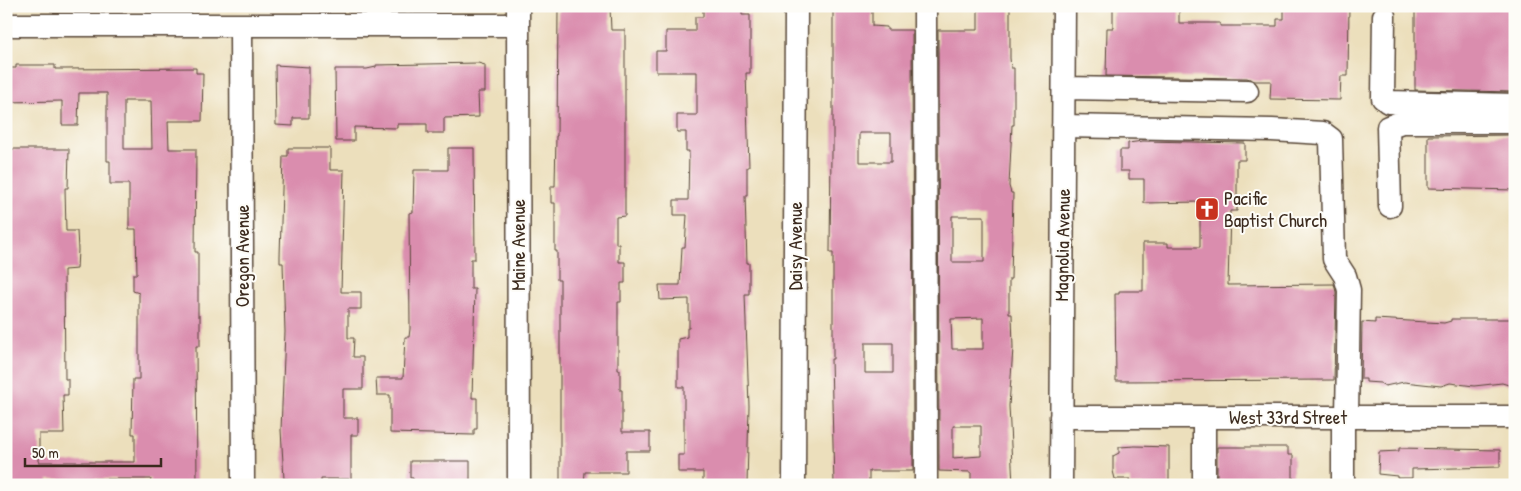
<svg xmlns="http://www.w3.org/2000/svg" width="1521" height="491" viewBox="0 0 1521 491" font-family="'Patrick Hand',sans-serif">
	<rect width="100%" height="100%" fill="#fdfcf7"/>
	<filter id="ink" filterUnits="userSpaceOnUse"><feTurbulence type="fractalNoise" baseFrequency=".02" numOctaves="2"/><feDisplacementMap in="SourceGraphic" scale="10" xChannelSelector="R" yChannelSelector="G"/><feConvolveMatrix kernelMatrix="1 2 1 2 8 2 1 2 1" color-interpolation-filters="sRGB"/></filter>
	<filter id="wash" filterUnits="userSpaceOnUse"><feTurbulence type="fractalNoise" baseFrequency=".0096" numOctaves="4" result="noise"/><feDisplacementMap in="SourceGraphic" scale="20" xChannelSelector="R" yChannelSelector="G"/><feGaussianBlur stdDeviation="1.12" result="paint"/><feColorMatrix in="noise" values="0 0 0 0 0 0 0 0 0 0 0 0 0 0 0 0 0 1.4 0 .05"/><feComposite in="paint" operator="in"/></filter>
	<g filter="url(#wash)">
		<rect width="100%" height="100%" fill="#ecdfbc"/>
		<g id="blocks">
			<path fill="#da8dae" fill-rule="evenodd" d="M1113,6H1179V23H1220V26H1277V19H1284V6H1349L1348,76H1341L1340,100L1270,99L1271,81H1255L1247,78L1106,76L1107,28H1113Z
				M1415,6H1515V92L1415,90Z
				M703,7H742V15H750V73H746L749,167H747V195H745L747,263H749V294H745L749,406L747,485H703V472H678V455H684V387H678V339L687,337V328H689V299L660,300L659,285H680L682,247H685L687,215H674V200H688L689,151H686V132H677V115H697V72H656V51H666V31H695V17H703Z
				M872,7V26L887,27V30H912L913,471H869V485H834L831,359H833V253H830V250L831,151H833V8ZM859,133H891V162H859ZM865,343H893V373H865Z
				M978,7H1010V58L1011,68H1014V125H1012L1009,186L1011,193H1013L1011,279H1009V314H1012L1013,348L1009,406L1013,485H971V472L939,471L938,30H978ZM952,216H984V262H952ZM983,318V349H952L951,319ZM953,426H981V456L953,458Z
				M610,8L611,30H625V216L616,217V244H619V262H625V283H621V302H618V370H620V390H622V432H650V451H626V472H585L584,485H560V280H557V251H555V203H551V186H555L556,136H557L558,9Z
				M478,63L485,65V92H478L479,117L444,118V133H427V124H397V128L354,127V141H336L335,69H367L376,67V65Z
				M16,65H55V69H64L196,68V73H203L202,121H168L169,149H196L195,252H198V316H200V346H196L197,485H150L151,479H48V485H7L6,149H69L68,188H65L66,231H77L78,250L77,269L64,270L65,379H68V395H63L64,434H39V462H135V434H132L133,379H139V293L133,291V274H137L136,229H129V184H110V161H107V93H79L78,125H62V101L6,102L8,68H16ZM124,101H151L152,149H124Z
				M275,65L309,67V118H293V126L276,125Z
				M1515,135V190L1428,188V136Z
				M1143,141L1245,143V160H1237V211H1230L1228,285L1334,284L1336,292L1334,380L1116,381L1115,294H1119V291H1143V243H1168V247H1200V202L1144,203V179H1129V171H1120V150H1128V143Z
				M288,148H330V170H344L341,292H361V309H348V338H354L353,357H363V389H343V418H358V435H351V479H321V485H288V479H284L281,430L285,332L283,263H280V256L283,156H288Z
				M448,148H474L475,259H471V289H475L472,398H477V429H474V435L390,433V395H377L376,378H403L405,337H409L410,329L409,213L413,212L414,170H448Z
				M1375,319L1444,323L1451,321V319H1515V387L1502,383L1474,386L1450,383L1441,386L1404,382L1385,386L1380,383L1366,382V379H1361L1362,322L1375,323Z
				M1135,446L1169,447V485H1130V479H1115L1113,471V456L1119,453V447Z
				M1217,447H1288V455H1293V480L1217,481Z
				M1399,448L1500,450V467L1412,469V478H1397V476L1378,474L1379,452L1399,451Z
				M410,461H470V485H413V478H410Z"/>
		</g>
	</g>
	<g filter="url(#ink)">
		<use href="#blocks" fill-opacity="0" stroke="#564536" stroke-width="1"/>
		<g fill="none" stroke-linecap="round" stroke-linejoin="round">
			<defs>
				<path id="minor" d="M518,6L519,485
					M925,6L926,485
					M1384,16L1383,98L1388,102L1515,105
					M6,25H518
					M241,27L243,485
					M1064,88L1247,91
					M1063,126L1272,130L1323,133L1331,139L1334,259L1345,276L1349,290L1347,417
					M1390,206L1388,127L1402,122H1515
					M1061,417H1515
					M1204,417V485
					M1343,417V485
					M794,485L796,6
					M1061,485L1064,6"/>
			</defs>
			<use href="#minor" stroke="#564536" stroke-width="25"/>
			<use href="#minor" stroke="#fff" stroke-width="22"/>
		</g>
	</g>
	<defs>
		<symbol id="church-square" viewBox="-11 -11 22 22"><rect x="-9" y="-9" width="18" height="18" rx="4" fill="#c8321e" stroke="#fdfcf7"/><path d="M-1.2-6h2.4v3.5h3.3v2.4h-3.3V6h-2.4V-.1h-3.3v-2.4h3.3Z" fill="#fff"/></symbol>
	</defs>
	<g fill-rule="evenodd">
		<use href="#church-square" x="1193" y="195" width="28" height="28"/>
	</g>
	<g text-anchor="middle" dominant-baseline="central" stroke-width="4" stroke-linejoin="round" paint-order="stroke">
		<g font-size="19" fill="#3b2a1e" stroke="#fdfcf7" text-anchor="start">
			<text x="1224" y="198">Pacific<tspan x="1224" dy="22">Baptist Church</tspan></text>
		</g>
		<g font-size="19" fill="#3b2a1e" stroke="#fdfcf7">
			<text transform="translate(518 245) rotate(-90)">Maine Avenue</text>
			<text transform="translate(1062 245) rotate(-89)">Magnolia Avenue</text>
			<text transform="translate(795 246) rotate(-90)">Daisy Avenue</text>
			<text transform="translate(242 256) rotate(-90)">Oregon Avenue</text>
			<text x="1288" y="417">West 33rd Street</text>
		</g>
	</g>
	<rect width="1521" height="491" fill="none" stroke="#fdfcf7" stroke-width="25"/>
	<path d="M25 458v8h136v-8" fill="none" stroke="#3b2a1e" stroke-width="2.5"/>
	<text x="32" y="458" font-size="15" fill="#3b2a1e" stroke="#fdfcf7" stroke-width="4" paint-order="stroke">50 m</text>
</svg>
